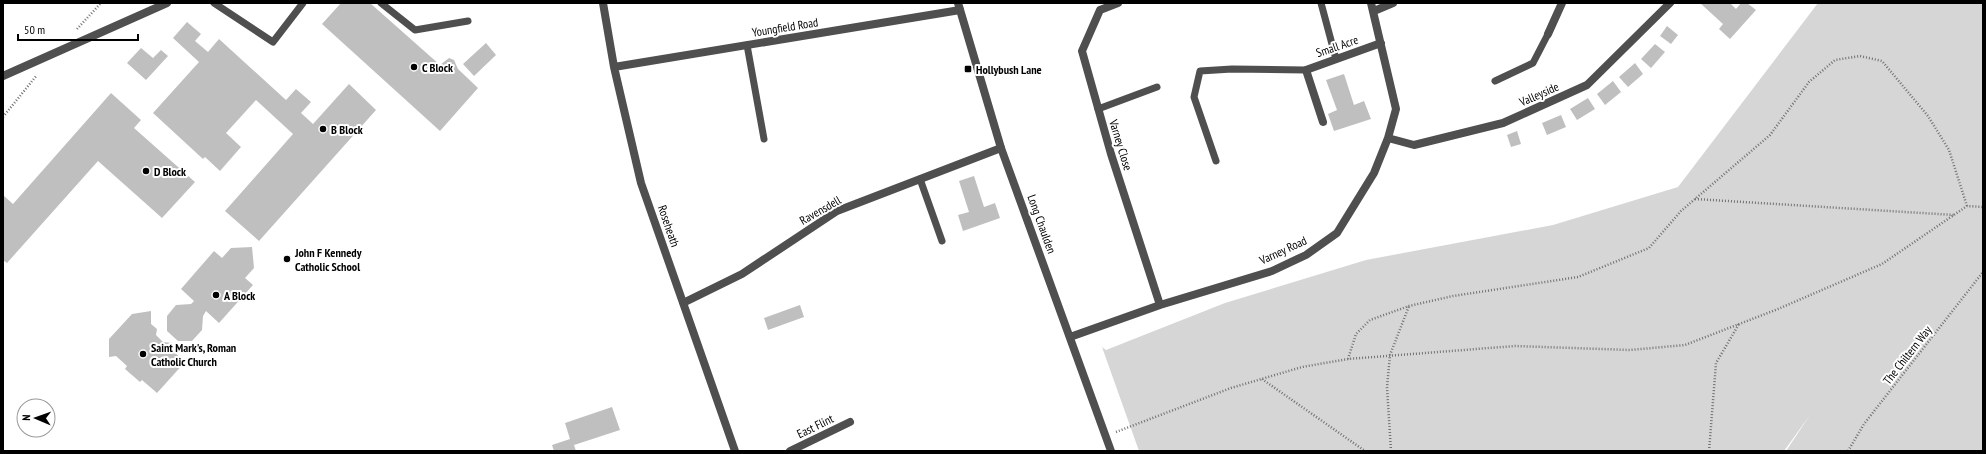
<svg xmlns="http://www.w3.org/2000/svg" width="1986" height="454" viewBox="0 0 1986 454" font-family="'PT Sans Narrow',sans-serif">
	<rect width="100%" height="100%" fill="#fff"/>
	<path fill="#d6d6d6" d="M1818,3H1983V451H1786L1810,415L1784,451H1139L1102,347L1106,350L1225,303L1366,260L1553,225L1678,187Z"/>
	<path fill="#bfbfbf" d="M341,3H370L440,65L449,58L454,60L458,69L478,88L440,131L322,24Z
		M1700,3H1730L1736,9L1741,3H1747L1756,10L1730,39L1719,29L1723,24Z
		M187,22L201,34L195,41L208,52L219,39L286,100L296,89L311,102L301,113L313,124L349,84L376,110L259,241L225,211L293,134L256,100L226,133L241,147L220,171L205,157L203,159L153,113L199,62L173,38Z
		M1667,26L1678,35L1671,44L1660,36Z
		M486,43L496,55L474,76L463,64Z
		M1655,44L1665,52L1651,68L1641,59Z
		M141,48L153,58L161,50L168,56L146,80L127,63Z
		M1635,63L1643,74L1628,87L1619,77Z
		M1344,74L1354,105L1364,101L1371,119L1334,131L1328,114L1337,110L1326,80Z
		M1613,81L1621,92L1605,105L1597,94Z
		M111,93L141,120L134,128L195,182L162,218L98,161L7,263L3,260V195L13,204Z
		M1588,98L1595,109L1577,120L1570,109Z
		M1561,115L1566,127L1547,135L1542,123Z
		M1517,131L1521,144L1511,147L1507,135Z
		M974,176L984,207L995,203L1000,218L963,231L958,215L969,212L959,181Z
		M252,247L254,268L245,278L253,285L219,323L206,311L203,316L202,330L192,341H178L167,331V316L176,305L191,304L194,301L181,289L214,251L222,258L231,248Z
		M800,305L804,317L768,330L764,318Z
		M151,311V324L157,329L156,335L163,342L173,343V351L185,362L157,393L142,380L140,382L125,369L127,366L116,356L109,357V339L132,314Z
		M612,407L620,430L574,445L576,451H554L552,445L570,439L565,423Z"/>
	<g fill="none" stroke-linecap="round" stroke-linejoin="round">
		<path stroke="#717171" stroke-width="2.5" stroke-dasharray="1 2" stroke-linecap="butt" d="M77,29L101,3
			M3,117L37,75
			M1695,199L1954,215
			M1348,359L1356,334L1370,320L1409,306L1453,296L1578,277L1649,248L1681,211L1770,135L1809,82L1835,60L1860,56L1882,61L1928,116L1949,150L1967,206
			M1262,379L1365,451
			M1116,432L1231,388L1302,367L1348,359L1515,346L1630,350L1685,345L1778,309L1882,264L1967,206L1983,207
			M1391,451L1387,387L1390,355L1409,306
			M1709,451L1716,363L1739,324
			M1848,451L1864,424L1983,272"/>
		<path stroke="#4f4f4f" stroke-width="7" d="M214,3L273,42L303,3
			M381,3L415,30L468,21
			M1321,3L1336,59
			M747,45L764,139
			M1495,81L1533,63L1548,34
			M1098,109L1157,87
			M1216,161L1194,97L1200,71L1232,69L1306,70
			M920,179L942,241"/>
		<path stroke="#4f4f4f" stroke-width="8" d="M603,3L614,67L641,183L735,451
			M1118,3L1100,10L1082,51L1111,154L1160,305
			M1374,11L1393,3
			M1548,34L1562,3
			M614,67L960,10
			M3,76L167,3
			M1323,122L1306,70L1381,43
			M1388,138L1414,145L1503,123L1587,85L1670,3
			M683,303L742,274L837,211L1001,148
			M1070,337L1160,305L1272,271L1306,255L1337,233L1374,173L1388,138L1396,109L1371,3
			M790,451L850,422"/>
		<path stroke="#4f4f4f" stroke-width="8" d="M958,3L1001,148L1111,451"/>
	</g>
	<g fill="#000" stroke="#fff" stroke-width="1.5">
		<circle cx="414" cy="67" r="4"/>
		<rect x="964" y="65" width="8" height="8" rx="2"/>
		<circle cx="323" cy="129" r="4"/>
		<circle cx="146" cy="171" r="4"/>
		<circle cx="287" cy="259" r="4"/>
		<circle cx="216" cy="295" r="4"/>
		<circle cx="143" cy="354" r="4"/>
	</g>
	<g text-anchor="middle" dominant-baseline="central" stroke-width="4" stroke-linejoin="round" paint-order="stroke">
		<g font-size="12" fill="#000" stroke="#fff">
			<text transform="translate(785 27) rotate(-9)">Youngfield Road</text>
			<text transform="translate(1337 46) rotate(-19)">Small Acre</text>
			<text transform="translate(1539 94) rotate(-24)">Valleyside</text>
			<text transform="translate(1121 145) rotate(73)">Varney Close</text>
			<text transform="translate(820 210) rotate(-30)">Ravensdell</text>
			<text transform="translate(1042 224) rotate(70)">Long Chaulden</text>
			<text transform="translate(669 226) rotate(71)">Roseheath</text>
			<text transform="translate(1283 250) rotate(-25)">Varney Road</text>
			<text transform="translate(1907 355) rotate(-52)">The Chiltern Way</text>
			<text transform="translate(815 426) rotate(-26)">East Flint</text>
		</g>
		<g font-size="12" font-weight="bold" fill="#000" stroke="#fff" text-anchor="start">
			<text x="422" y="67">C Block</text>
			<text x="976" y="69">Hollybush Lane</text>
			<text x="331" y="129">B Block</text>
			<text x="154" y="171">D Block</text>
			<text x="295" y="252">John F Kennedy<tspan x="295" dy="14">Catholic School</tspan></text>
			<text x="224" y="295">A Block</text>
			<text x="151" y="347">Saint Mark's, Roman<tspan x="151" dy="14">Catholic Church</tspan></text>
		</g>
	</g>
	<rect width="1986" height="454" fill="none" stroke="#000000" stroke-width="8"/>
	<g transform="translate(36 418) rotate(272)"><circle r="19" fill="#ffffff" stroke="#999999"/>
	<path d="M0-3L7 15L0 10L-7 15Z" fill="#000000"/>
	<text y="-6" font-size="11" font-weight="bold" text-anchor="middle" fill="#000000">N</text>
	</g>
	<path d="M18 34v6h120v-6" fill="none" stroke="#000000" stroke-width="2"/>
	<text x="24" y="34" font-size="12" fill="#000000" stroke="#ffffff" stroke-width="3" paint-order="stroke">50 m</text>
</svg>
